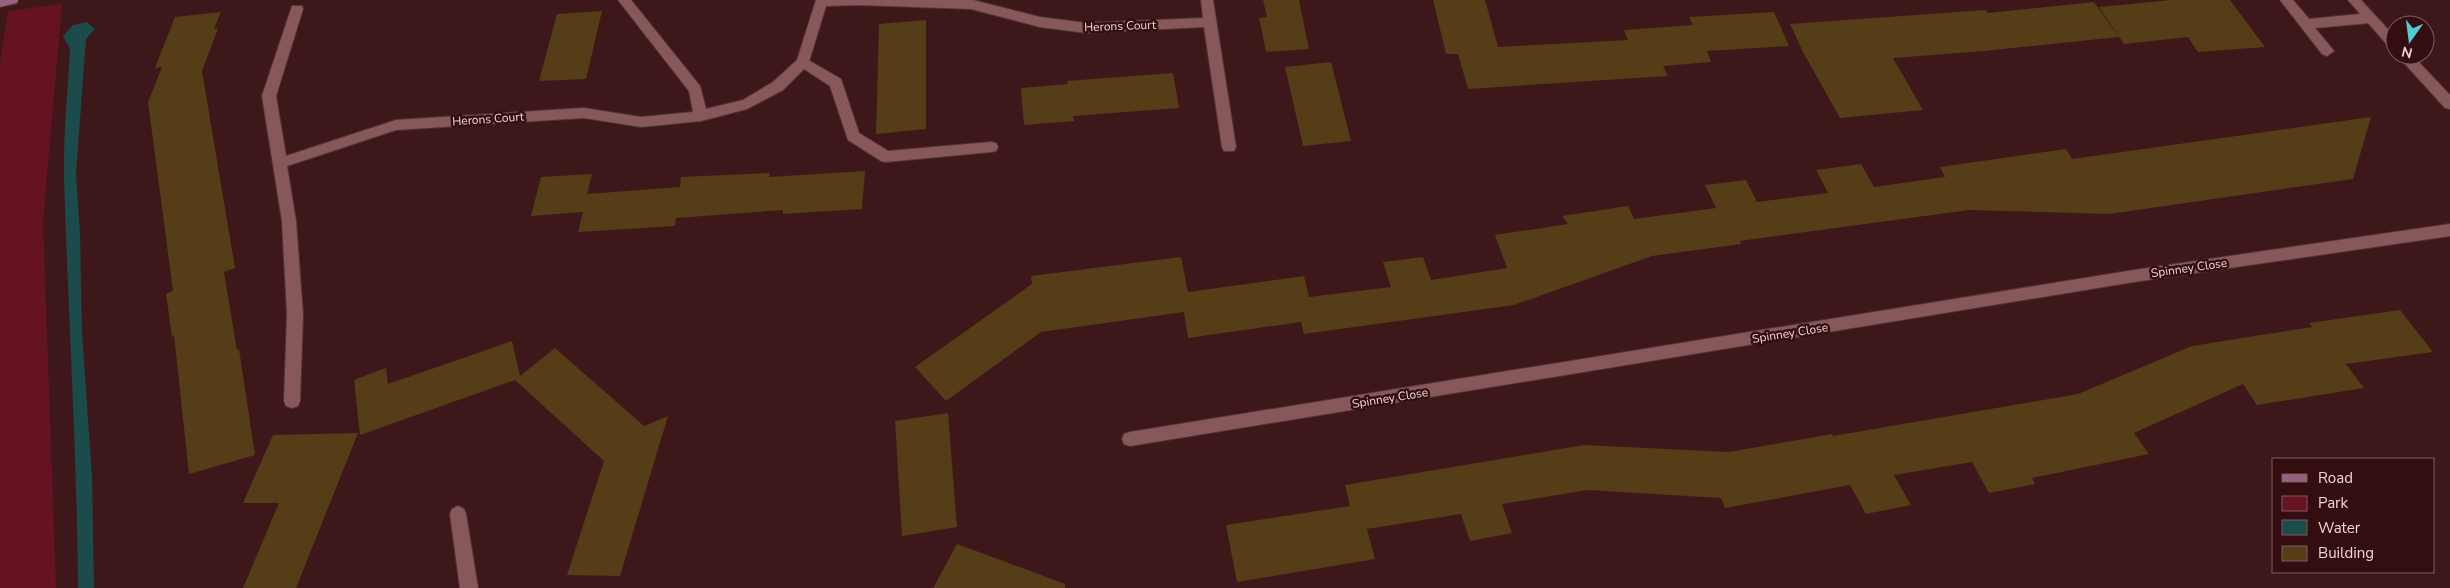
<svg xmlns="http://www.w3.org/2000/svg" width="2450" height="588" viewBox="0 0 2450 588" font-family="'Nunito Sans',sans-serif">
	<rect width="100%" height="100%" fill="#3e171a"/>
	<path fill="#651320" d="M62,4L43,222L56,588H0V62L8,11Z"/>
	<path fill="#1c4b4c" d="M87,22L95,29L86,39L76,173L80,233L82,333L92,476L94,588H78C77,451 68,314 64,178C63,135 68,91 70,49L63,36L73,25Z"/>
	<path fill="#543d17" d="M1263,0H1299L1309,49L1266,52L1259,18L1267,17Z
		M1433,0H1485L1498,47L1628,40L1624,30L1693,25L1689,17L1774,12L1789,46L1707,51L1711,62L1663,66L1668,76L1468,89L1458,54H1446Z
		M2171,0H2230L2265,47L2198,52L2188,37L2124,44L2099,7Z
		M2094,2L2119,37L1984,51L1893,58L1923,110L1840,118L1804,54L1790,24L1986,10L1988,13Z
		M602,11L586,79L539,81L557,14Z
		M221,12L214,29H218L202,71L235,268L224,272L237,350L239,349L255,455L189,474L174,335L172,336L166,294L173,291L148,102L162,67L155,68L175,17Z
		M926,20V129L876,134L879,24Z
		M1331,62L1351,141L1303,146L1285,67Z
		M1173,73L1179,108L1073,116L1074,121L1024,125L1021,88L1068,84L1067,81Z
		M2371,117L2353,179L2109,214L1969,210L1740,241L1741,244L1652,256L1514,305L1304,334L1301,322L1188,338L1184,312L1041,332L946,401L915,367L1032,284L1031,276L1181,257L1188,292L1304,276L1309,297L1391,287L1383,262L1423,257L1431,280L1507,268L1495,235L1568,224L1562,216L1628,206L1634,219L1716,208L1705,185L1746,180L1757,202L1828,193L1816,170L1861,164L1874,187L1945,177L1940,167L2066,149L2072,159Z
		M865,171L862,209L783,214V210L676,218L675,226L578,232L583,212L531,216L541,177L592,174L587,194L680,187L681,177L770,173L769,177Z
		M2400,310L2433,352L2346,364L2364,388L2257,405L2243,384L2134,433L2149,454L2032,478L2035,484L1989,493L1972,462L1894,475L1911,505L1866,514L1850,485L1725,508L1721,498L1588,490L1502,504L1512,533L1470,541L1461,514L1367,529L1375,559L1237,582L1226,525L1350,506L1345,485L1584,445L1729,452L1832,434L1833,436L2078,394L2192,346L2312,327L2309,323Z
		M512,341L520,376L555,348L644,426L668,416L620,576L567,575L604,461L515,380L360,435L354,380L386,368L388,384Z
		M948,413L957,527L902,536L895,421Z
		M358,433L296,588H243L279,503H243L273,435Z
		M957,544L1065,584V588H933Z"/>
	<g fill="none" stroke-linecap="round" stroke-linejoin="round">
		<defs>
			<path id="lane" d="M2280,0H2293L2309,19L2370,13L2376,18L2370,23L2315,28L2334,51L2327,56L2322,54Z
				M803,57L841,79L859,133L888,151L991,142L996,143L998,147L996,151L991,152L886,162L881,161L848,140L830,86L798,65L796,62L798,59Z"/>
			<path id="street" d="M618,0H631L700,86L706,109L743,100L773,82L797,60L816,0H973L1040,17L1086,23L1203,18L1201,0H1213L1236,147L1234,151H1224L1222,147L1204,27L1086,33L1040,27L971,9L860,5L826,6L808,65L783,90L747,109L701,121L641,127L584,118L396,130L287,166L296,221L303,314L300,401L298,406L292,408L286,406L284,401L287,314L282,221L262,96L292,6H302L303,9L276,96L286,156L396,120L584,108L641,117L693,112L689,91Z
				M2348,0H2361L2395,37V50L2390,48Z
				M2397,55H2412L2450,95V109L2445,108Z
				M2450,224V236L2134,282L1130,446L1124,444L1122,439L1124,434L1130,432L2134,270Z
				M458,506L464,509L466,514L478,588H460L450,514L452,509Z"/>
			<path id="secondary" d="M0,0H18L17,3L0,7Z"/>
		</defs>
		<use href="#lane" stroke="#553437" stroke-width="2"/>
		<use href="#street" stroke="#553437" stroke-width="2"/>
		<use href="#secondary" stroke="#553437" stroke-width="2"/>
		<use href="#lane" fill="#875859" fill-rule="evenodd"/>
		<use href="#street" fill="#875859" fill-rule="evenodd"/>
		<use href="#secondary" fill="#98607f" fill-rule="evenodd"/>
	</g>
	<g text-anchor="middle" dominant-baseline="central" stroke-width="5" stroke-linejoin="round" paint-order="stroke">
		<g font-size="12" fill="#f2d6d6" stroke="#330d10">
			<text transform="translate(1120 26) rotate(-2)">Herons Court</text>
			<text transform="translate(488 119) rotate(-4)">Herons Court</text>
			<text transform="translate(2189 268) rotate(-8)">Spinney Close</text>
			<text transform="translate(1790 333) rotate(-9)">Spinney Close</text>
			<text transform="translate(1390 398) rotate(-9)">Spinney Close</text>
		</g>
	</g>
	<rect x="2272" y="458" width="162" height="115" fill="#330d10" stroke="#7f5d5f"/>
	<rect x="2282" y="474" width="25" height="8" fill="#98607f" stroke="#7f5d5f"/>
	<text x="2318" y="483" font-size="15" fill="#f2d6d6">Road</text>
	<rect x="2282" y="496" width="25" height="15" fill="#651320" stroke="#7f5d5f"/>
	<text x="2318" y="508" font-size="15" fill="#f2d6d6">Park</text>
	<rect x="2282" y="520" width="25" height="15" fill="#1c4b4c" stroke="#7f5d5f"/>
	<text x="2318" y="533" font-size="15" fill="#f2d6d6">Water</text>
	<rect x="2282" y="546" width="25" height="15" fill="#543d17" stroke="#7f5d5f"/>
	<text x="2318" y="558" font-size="15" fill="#f2d6d6">Building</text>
	<g transform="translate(2410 40) rotate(194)"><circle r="24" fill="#330d10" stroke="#7f5d5f"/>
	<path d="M0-4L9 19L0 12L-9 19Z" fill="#52ccd0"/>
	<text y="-8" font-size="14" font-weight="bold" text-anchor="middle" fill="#f2d6d6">N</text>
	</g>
</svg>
